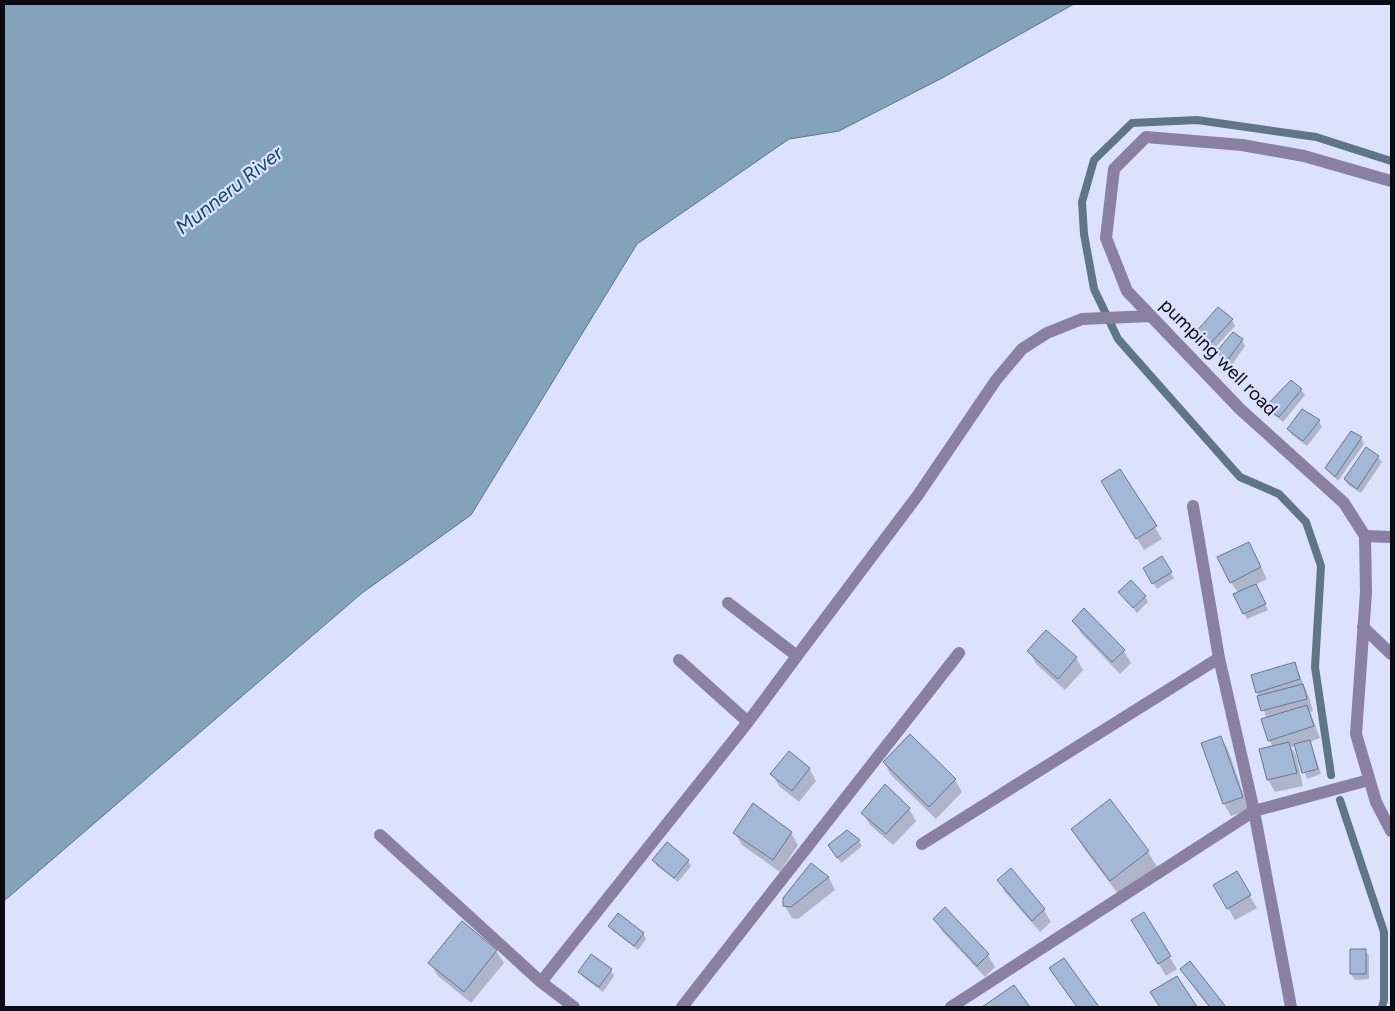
<svg xmlns="http://www.w3.org/2000/svg" width="1395" height="1011" viewBox="0 0 1395 1011" font-family="Figtree,sans-serif">
	<rect width="100%" height="100%" fill="#dce1fe"/>
	<path fill="#83a3ba" stroke="#5f7588" d="M4,4H1074L944,77L839,131L789,139L637,244L471,515L362,593L4,901Z"/>
	<path fill="#0003" d="M1232,320L1235,326L1212,351L1195,334Z
		M1242,340L1245,346L1231,366L1218,352Z
		M1301,390L1305,395L1283,422L1270,412L1267,407Z
		M1302,410L1319,421L1322,427L1307,446L1292,435L1288,429Z
		M1361,438L1364,444L1338,481L1327,468Z
		M1378,457L1382,462L1361,493L1348,485L1345,479Z
		M1120,470L1162,539L1144,550L1109,493Z
		M1255,555L1267,579L1255,585L1268,610L1247,619L1235,595L1238,593L1231,582Z
		M1161,558L1174,578L1157,589L1144,569Z
		M1120,592L1145,596L1148,602L1137,613Z
		M1084,610L1124,651L1131,663L1120,674L1081,633L1074,621Z
		M1029,651L1076,658L1083,670L1065,690L1036,664Z
		M1295,664L1309,697L1313,711L1310,712L1320,738L1310,742L1321,774L1307,779L1296,746L1291,747L1296,755L1303,786L1275,792L1268,780L1273,747L1269,740L1267,719L1257,692Z
		M910,736L955,780L962,792L936,819L891,775L884,762Z
		M1221,737L1228,750L1249,810L1231,816L1224,804Z
		M809,768L816,781L799,802L779,786L772,774Z
		M1110,801L1148,852L1159,870L1121,898L1083,847L1072,829Z
		M909,809L916,821L893,845L870,825L863,813Z
		M735,833H791L798,845L780,872L742,845Z
		M859,841L862,846L841,863L833,851Z
		M654,860L688,861L691,866L678,882L657,866Z
		M811,864L829,878L835,890L798,919L792,918L785,906Z
		M1010,870L1044,910L1051,922L1040,932L1005,892L998,880Z
		M1236,873L1257,908L1235,920L1215,885Z
		M1143,914L1177,969L1166,976L1133,921Z
		M935,919L988,955L995,967L985,977L942,931Z
		M610,926L643,933L646,939L638,950L613,931Z
		M1365,950L1369,956V979L1355,980L1351,974Z
		M496,951L504,963L471,1003L437,975L430,963Z
		M1063,960L1097,1007H1077L1051,968Z
		M1190,963L1224,1007H1209L1189,981L1182,969Z
		M611,970L614,976L603,992L583,977L579,972Z"/>
	<g fill="none" stroke-linecap="round" stroke-linejoin="round">
		<path stroke="#5f7588" stroke-width="8" d="M1331,775L1315,667L1321,566L1306,522L1279,494L1240,477L1118,339L1094,289L1084,234L1082,202L1094,160L1132,123L1197,120L1316,137L1391,161
			M1340,800L1384,932V1000L1382,1007"/>
	</g>
	<path fill="#a3b8d6" stroke="#68778e" d="M1218,307L1233,319L1208,346L1194,334Z
		M1233,332L1243,339L1227,361L1216,352Z
		M1291,380L1302,389L1279,417L1265,407Z
		M1302,409L1320,420L1303,441L1287,429Z
		M1351,431L1362,437L1335,477L1325,468Z
		M1366,447L1379,456L1357,489L1344,479Z
		M1120,469L1157,526L1136,539L1101,481Z
		M1249,542L1261,567L1230,583L1217,557Z
		M1162,556L1172,572L1152,584L1143,568Z
		M1131,580L1146,596L1133,608L1118,592Z
		M1256,584L1266,604L1243,614L1233,594Z
		M1084,608L1125,650L1112,662L1072,621Z
		M1046,630L1077,657L1058,679L1027,651Z
		M1295,662L1300,679L1256,693L1251,675Z
		M1303,684L1307,699L1261,711L1257,696Z
		M1307,705L1314,726L1268,741L1261,719Z
		M910,734L956,779L929,807L883,762Z
		M1221,736L1243,797L1223,804L1201,743Z
		M1310,740L1318,769L1302,773L1294,744Z
		M1289,742L1297,773L1267,780L1259,749Z
		M789,751L810,768L792,791L770,774Z
		M885,784L910,808L886,834L861,813Z
		M1110,799L1149,851L1110,881L1071,829Z
		M753,803L792,832L773,860L733,833Z
		M847,830L860,840L837,858L828,845Z
		M667,842L689,860L674,878L652,860Z
		M811,863L829,877L791,907L783,906V898Z
		M1011,868L1045,909L1032,921L997,880Z
		M1237,871L1251,895L1227,909L1213,885Z
		M945,907L989,954L977,966L933,919Z
		M1144,912L1171,956L1158,964L1131,920Z
		M618,913L644,933L634,946L608,926Z
		M462,921L497,950L464,992L428,963Z
		M1350,949H1366V974H1350Z
		M591,954L612,969L599,987L578,972Z
		M1064,958L1099,1007H1077L1049,968Z
		M1190,961L1226,1007H1210L1180,969Z
		M1177,976L1197,1007H1160L1150,992Z
		M1014,985L1030,1007H982Z"/>
	<g fill="none" stroke-linecap="round" stroke-linejoin="round">
		<path stroke="#8a81a2" stroke-width="12" d="M1391,181L1304,156L1242,145L1146,137L1114,169L1106,238L1127,291L1240,409L1344,503L1365,536L1366,592L1356,734L1376,802L1391,831
			M1365,536L1391,537
			M728,603L797,656L748,722
			M1363,627L1391,654
			M797,656L918,495L996,380L1022,349L1047,333L1082,319L1151,316
			M1219,658L1254,811L1291,1007
			M380,835L541,982L574,1007
			M922,844L1219,658L1193,506
			M541,982L748,722L679,660
			M682,1007L959,653
			M951,1007L1254,811L1369,780"/>
	</g>
	<g text-anchor="middle" dominant-baseline="central" stroke-width="4.5" stroke-linejoin="round" paint-order="stroke">
		<g font-size="19" fill="#0a0b14" stroke="#dce1fe">
			<text transform="translate(1219 357) rotate(45)">pumping well road</text>
		</g>
		<g font-size="20" font-style="italic" fill="#0c4868" stroke="#dce1fe">
			<text transform="translate(229 190) rotate(-38)">Munneru River</text>
		</g>
	</g>
	<rect width="1395" height="1011" fill="none" stroke="#0a0b14" stroke-width="10"/>
</svg>
